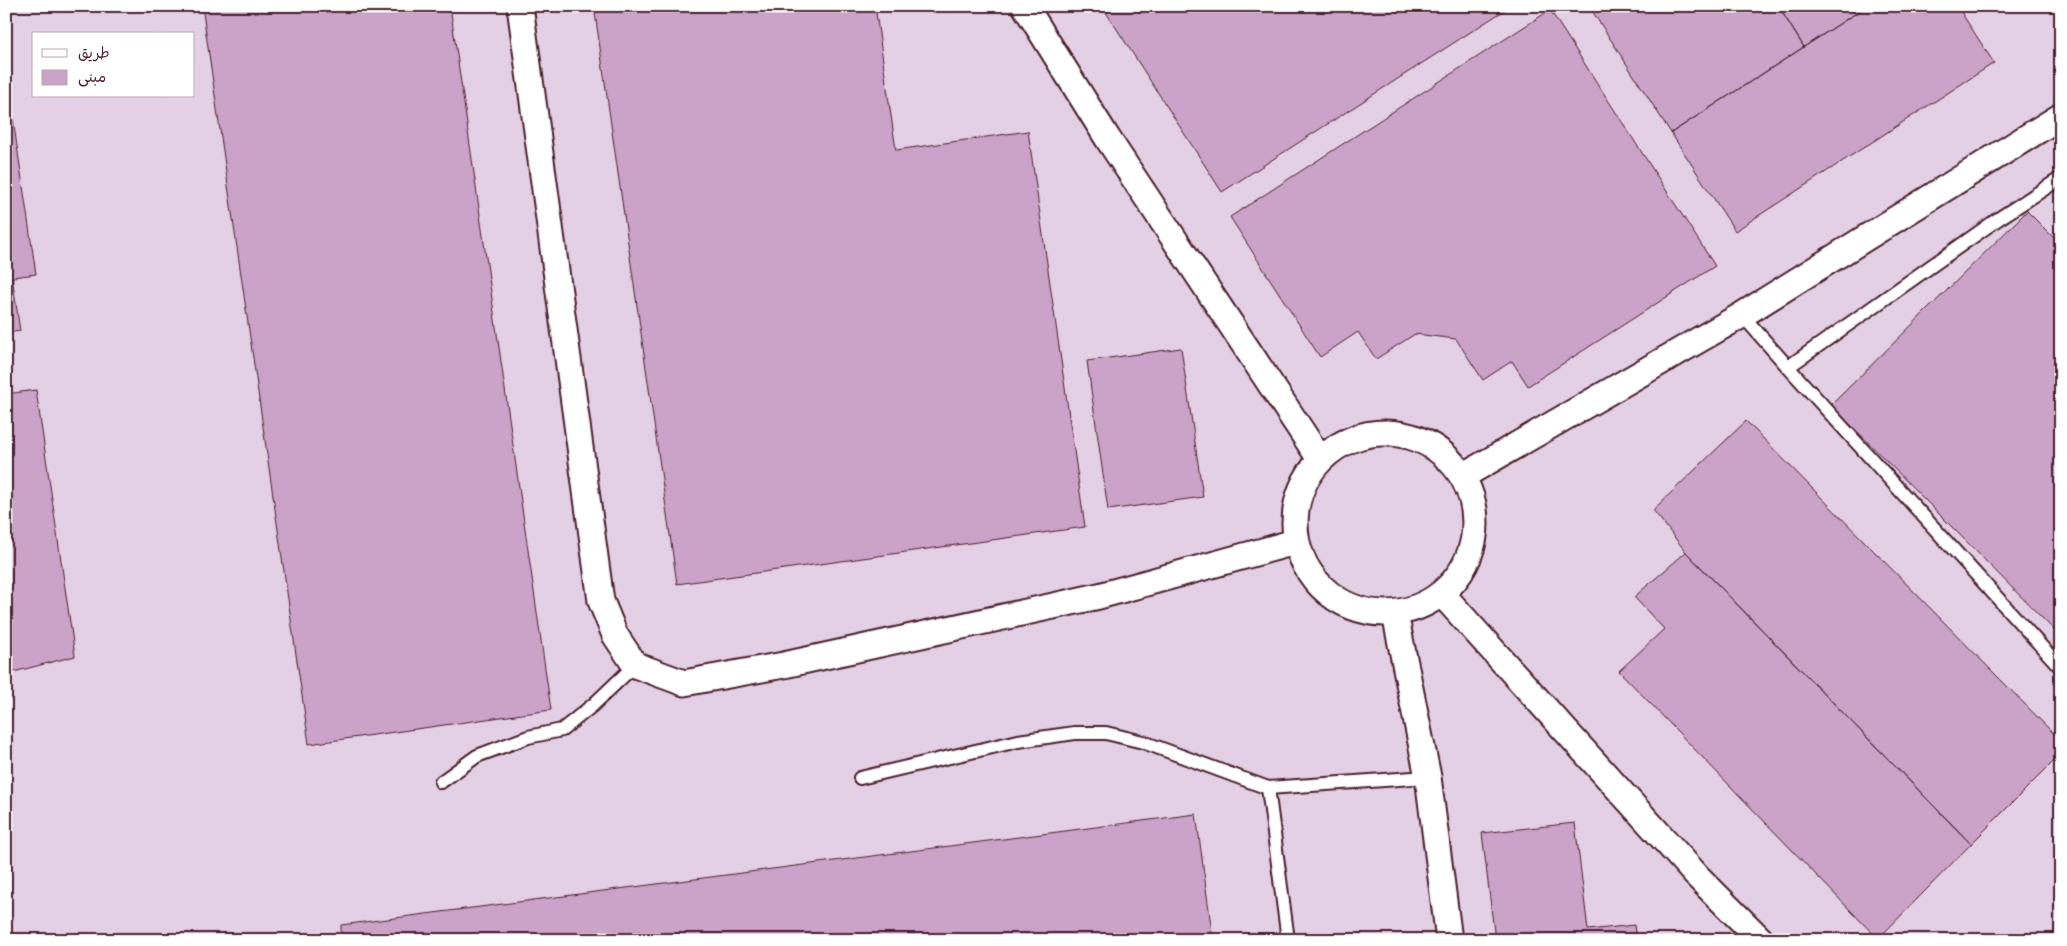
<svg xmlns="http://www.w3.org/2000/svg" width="2067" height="946" viewBox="0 0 2067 946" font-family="Sriracha,'Playpen Sans Arabic',sans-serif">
	<rect width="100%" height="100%" fill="#efe3ef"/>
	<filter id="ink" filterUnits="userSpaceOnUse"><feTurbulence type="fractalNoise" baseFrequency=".02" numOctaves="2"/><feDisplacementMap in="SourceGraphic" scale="10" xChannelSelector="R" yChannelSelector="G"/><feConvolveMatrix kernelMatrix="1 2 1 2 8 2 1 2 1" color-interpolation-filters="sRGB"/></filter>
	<g filter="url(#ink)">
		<path fill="#e4d0e4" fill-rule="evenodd" d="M6,6H2061V940H6ZM34,34H194V96H34Z"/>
		<path fill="#cba3c9" stroke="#4a1f2b" d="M202,6H450L551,710L309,744Z
			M594,6H875L896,150L1028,131L1085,527L677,584Z
			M1102,6H1511L1222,192Z
			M1589,6H1778L1804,47L1671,133Z
			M1778,6H1867L1804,47Z
			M1867,6H1957L1994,63L1735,231L1671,133Z
			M1550,10L1715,266L1528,386L1512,361L1483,380L1456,339L1415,334L1376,359L1358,332L1320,357L1230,217Z
			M6,72L36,274L6,278Z
			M2027,211L2061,245V637L1831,405Z
			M12,277L20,331L6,333V278Z
			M1181,348L1203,497L1108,510L1087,361Z
			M36,390L75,656L6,674V394Z
			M1746,421L2061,741V754L1971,844L1686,552L1653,510Z
			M1686,552L1971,844L1878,939L1619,671L1664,629L1634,597Z
			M1196,814L1213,940H341V925Z
			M1575,823L1588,930L1634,925L1636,940H1495L1482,833Z"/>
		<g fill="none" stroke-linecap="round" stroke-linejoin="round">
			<defs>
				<path id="service" d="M2061,178L1998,219L1788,367L2061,668
					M1742,315L1788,367
					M860,778L1018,741L1075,733H1106L1143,742L1268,788L1428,777
					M441,782L477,756L528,737L562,730L593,705L635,665
					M1268,788L1288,940"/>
				<path id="minor" d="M520,6L601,601L615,635L635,665L684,683L784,665L1099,596L1295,542
					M1025,6L1108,139L1320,459
					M1295 523a90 90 0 1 1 180 0a90 90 0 1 1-180 0Z
					M1463,476L1742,315L2061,116
					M1442,594L1697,876L1761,940
					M1395,614L1428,777L1449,940"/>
			</defs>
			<use href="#service" stroke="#4a1f2b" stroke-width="16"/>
			<use href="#minor" stroke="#4a1f2b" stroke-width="29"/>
			<use href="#service" stroke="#fff" stroke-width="12"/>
			<use href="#minor" stroke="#fff" stroke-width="25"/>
		</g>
	</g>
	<rect width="2067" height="946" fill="none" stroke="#fff" stroke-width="25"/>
	<rect x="12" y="12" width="2042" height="921" fill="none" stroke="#4a1f2b" stroke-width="2" filter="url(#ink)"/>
	<rect x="32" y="32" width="162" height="65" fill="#ffffff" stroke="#b7a5aa"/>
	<rect x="42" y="49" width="25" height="8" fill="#ffffff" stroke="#b7a5aa"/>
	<text x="78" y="58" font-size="15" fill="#4a1f2b">طريق</text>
	<rect x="42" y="70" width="25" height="15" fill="#cba3c9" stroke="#b7a5aa"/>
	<text x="78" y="82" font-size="15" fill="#4a1f2b">مبنى</text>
</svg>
